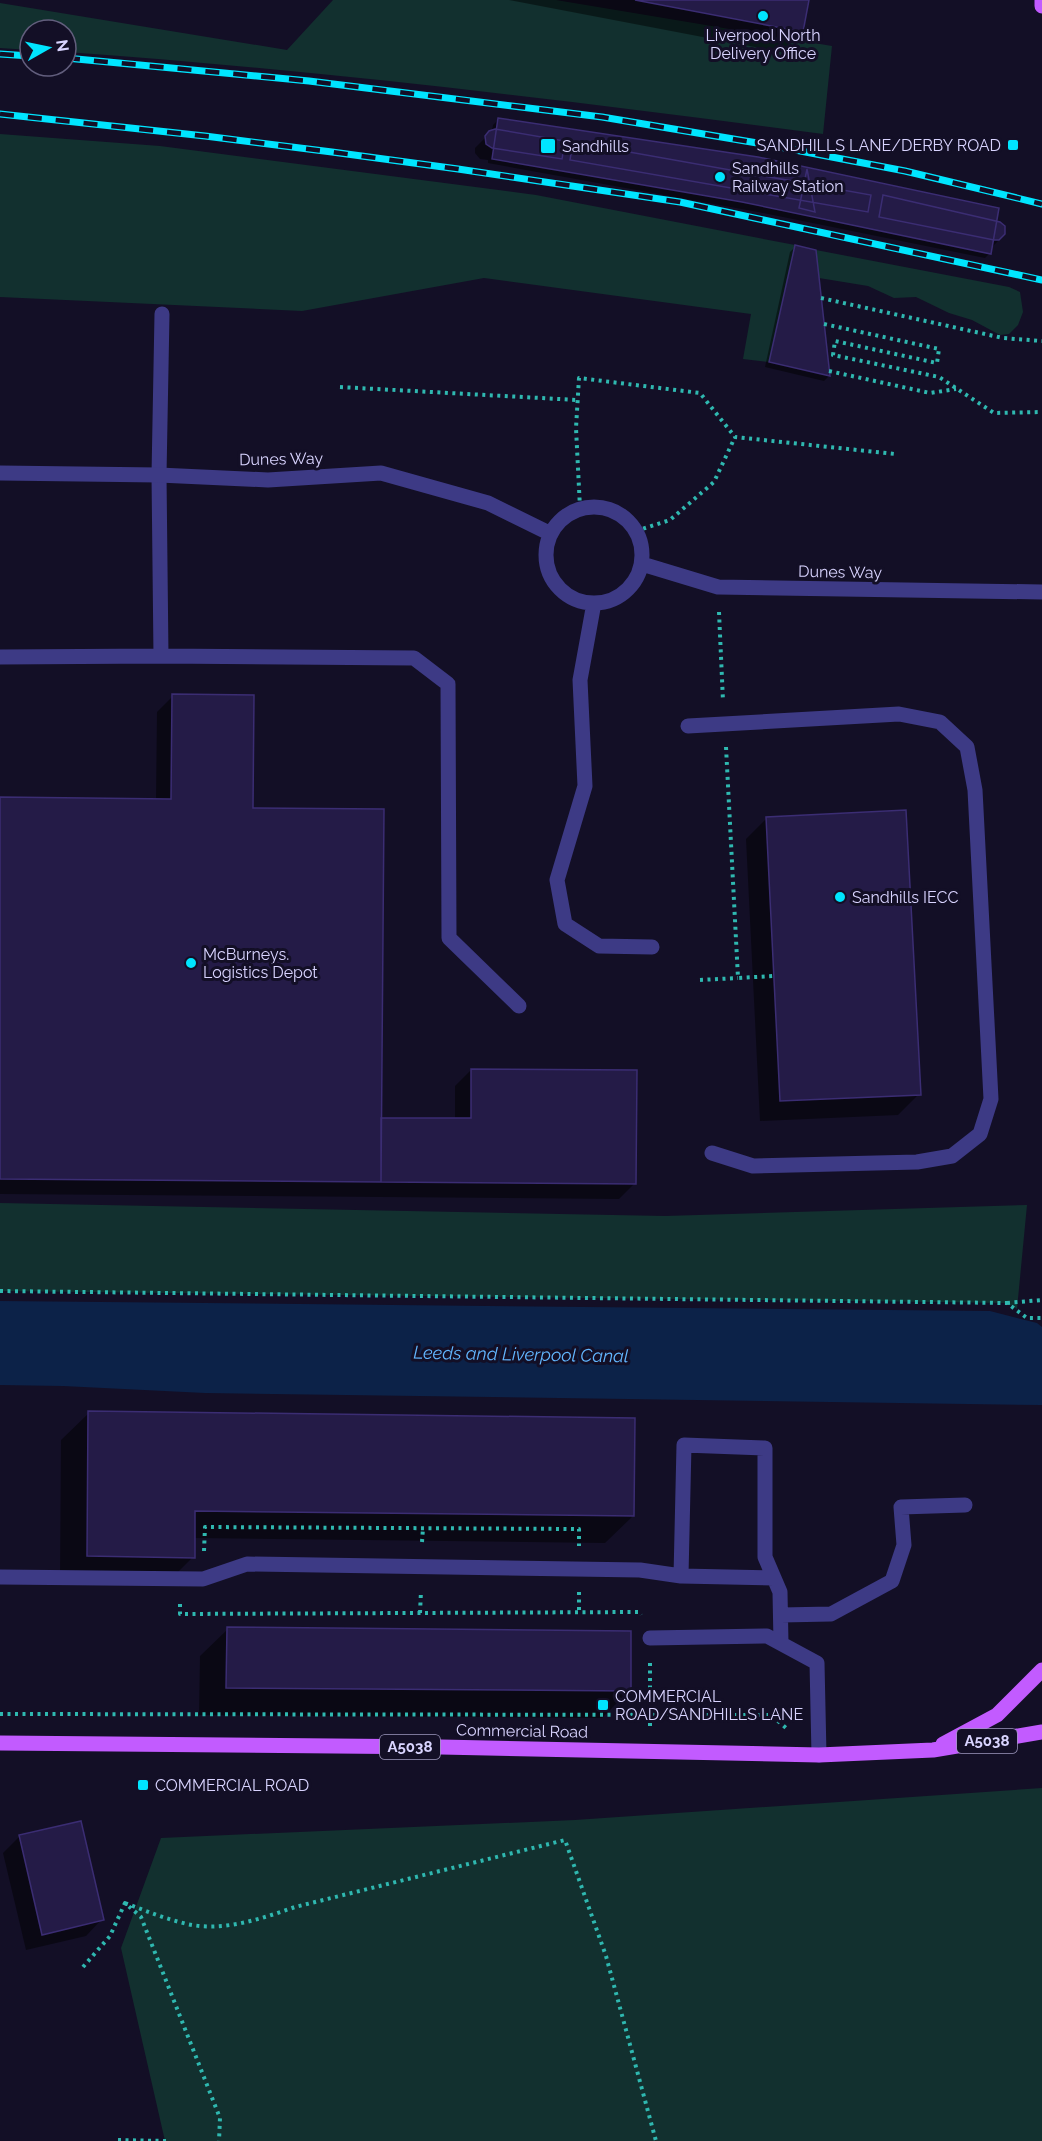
<svg xmlns="http://www.w3.org/2000/svg" width="1042" height="2141" viewBox="0 0 1042 2141" font-family="Raleway,sans-serif">
	<rect width="100%" height="100%" fill="#130f26"/>
	<path fill="#12302f" d="M333,0H556L832,46L823,134C572,101 319,70 66,52V30H30V50L0,48V3L287,50Z
		M0,134L160,146L536,195L795,245L769,362L743,359L751,314L484,278L302,311L0,297Z
		M816,250L1009,287L1020,292L1023,312L1018,325L1009,334L1000,335L972,320L949,313L916,297L894,298L868,286L819,278Z
		M0,1203L665,1216L1027,1205L1017,1309L1007,1303L938,1302L0,1291Z
		M1042,1788V2141H165L121,1948L161,1838L575,1820Z"/>
	<path fill="#0c2248" d="M0,1301L990,1311L1037,1323L1042,1327V1405L205,1393L63,1386L0,1385Z"/>
	<path fill="#0007" d="M509,0H808L802,32L781,52Z
		M498,120L995,220L1003,236L991,248L990,253L985,258L758,212L488,163V160L480,159L475,153V148L492,131L493,125Z
		M795,247L815,251L829,376L824,381L765,367L790,252Z
		M173,696L252,810L380,1119L455,1120V1086L471,1070L635,1183L619,1199L0,1194V799L156,801L157,712Z
		M767,818L919,1094L898,1115L760,1121L746,839Z
		M89,1413L633,1516L605,1543L194,1538L193,1557L166,1584L60,1583L61,1440Z
		M228,1629L629,1691L602,1718L199,1715L200,1656Z
		M20,1836L102,1919L86,1936L26,1950L3,1853Z"/>
	<path fill="#241b47" stroke="#3b2d73" stroke-width="1.5" d="M635,0H809L803,32Z
		M498,118L758,157L999,208L991,254L742,202L492,159Z
		M495,129L565,141L562,159L492,148L486,144L485,136L489,131Z
		M573,142L871,195L868,212L570,160Z
		M807,169L815,212L799,208Z
		M883,195L1000,222L1005,226V234L999,240H994L879,217Z
		M795,245L816,250L830,376L769,362Z
		M172,694L254,695L253,808L384,809L381,1182L0,1179V797L171,799Z
		M906,810L921,1095L780,1101L766,817Z
		M471,1069L637,1070L636,1184L381,1182V1118H471Z
		M88,1411L635,1418L634,1516L195,1511V1558L87,1556Z
		M227,1627L631,1631V1691L226,1688Z
		M81,1821L104,1920L42,1935L19,1835Z"/>
	<g fill="none" stroke-linecap="round" stroke-linejoin="round">
		<path stroke="#2fb8b0" stroke-width="4" stroke-dasharray="3 4.5" stroke-linecap="butt" d="M821,298L1003,338L1042,341
			M824,324L939,349L937,363L835,341L833,355L939,377L994,413L1042,412
			M829,371L930,393L956,389
			M340,387L577,400
			M580,508L576,428L579,378L700,393L735,437L895,454
			M636,531L670,520L714,482L735,437
			M719,612L723,701
			M726,747L738,978L774,976
			M700,980L738,978
			M0,1291L1007,1303L1027,1318H1042
			M1007,1303L1042,1300
			M422,1542L423,1528
			M204,1551L205,1527L579,1529V1546
			M579,1592V1612
			M180,1604V1614L639,1612L641,1615
			M420,1613L421,1591
			M650,1663V1727
			M0,1714L771,1715L786,1728
			M125,1903C146,1911 166,1919 187,1924C223,1932 261,1919 295,1907L565,1840L606,1956L656,2141
			M83,1967L110,1936L125,1903L141,1917L220,2118L219,2141
			M118,2140L166,2141"/>
		<path stroke="#3d3a85" stroke-width="15" d="M162,314L159,475L161,656L414,658L448,684L449,938L519,1006
			M0,657L161,656
			M688,726L899,714L940,722L967,747L975,790L991,1099L980,1134L952,1156L917,1162L753,1166L712,1153
			M0,1577L203,1579L247,1564L640,1570L681,1576
			M774,1578L681,1576L684,1445L765,1448V1557L780,1592L781,1643
			M781,1615L831,1614L892,1581L904,1545L901,1507L965,1505
			M650,1638L767,1636L817,1663L819,1755"/>
		<path stroke="#3d3a85" stroke-width="15" d="M0,473L159,475L268,480L381,473L488,503L551,534
			M546 555a48 48 0 1 1 96 0a48 48 0 1 1-96 0Z
			M642,564L718,587L1042,592
			M594,603L580,680L585,786L557,880L565,924L599,946L652,947"/>
		<path stroke="#c25bff" stroke-width="15" d="M1042,0V6
			M0,1743L441,1747L819,1755L933,1750L1042,1732
			M943,1744L997,1715L1042,1670"/>
		<defs>
			<path id="rail" d="M0,54L30,56
				M66,58L309,81L602,117L769,145L905,171L1042,204
				M0,114L205,136L332,152L458,169L680,202L1042,280"/>
		</defs>
		<use href="#rail" stroke="#00e5ff" stroke-width="7"/>
		<use href="#rail" stroke="#130f26" stroke-width="4.5" stroke-dasharray="14" stroke-linecap="butt"/>
	</g>
	<g fill="#00e5ff" stroke="#130f26" stroke-width="2">
		<circle cx="763" cy="16" r="6"/>
		<rect x="1007" y="139" width="12" height="12" rx="3"/>
		<rect x="540" y="138" width="16" height="16" rx="3"/>
		<circle cx="720" cy="177" r="6"/>
		<circle cx="840" cy="897" r="6"/>
		<circle cx="191" cy="963" r="6"/>
		<rect x="597" y="1699" width="12" height="12" rx="3"/>
		<rect x="137" y="1779" width="12" height="12" rx="3"/>
	</g>
	<g text-anchor="middle" dominant-baseline="central" stroke-width="6" stroke-linejoin="round" paint-order="stroke">
		<g fill="#130f26" stroke="#9e99be" stroke-width="1.5">
			<rect x="957" y="1729" width="60" height="24" rx="4.5"/>
			<rect x="380" y="1735" width="60" height="24" rx="4.5"/>
		</g>
		<g font-size="15" font-weight="bold" fill="#d9d4ff">
			<text x="987" y="1741">A5038</text>
			<text x="410" y="1747">A5038</text>
		</g>
		<g font-size="16" fill="#d9d4ff" stroke="#130f26" text-anchor="start">
			<text x="763" y="35" text-anchor="middle">Liverpool North<tspan x="763" dy="18">Delivery Office</tspan></text>
			<text x="1001" y="145" text-anchor="end">SANDHILLS LANE/DERBY ROAD</text>
			<text x="562" y="146">Sandhills</text>
			<text x="732" y="168">Sandhills<tspan x="732" dy="18">Railway Station</tspan></text>
			<text x="852" y="897">Sandhills IECC</text>
			<text x="203" y="954">McBurneys.<tspan x="203" dy="18">Logistics Depot</tspan></text>
			<text x="615" y="1696">COMMERCIAL<tspan x="615" dy="18">ROAD/SANDHILLS LANE</tspan></text>
			<text x="155" y="1785">COMMERCIAL ROAD</text>
		</g>
		<g font-size="16" fill="#d9d4ff" stroke="#130f26">
			<text transform="translate(281 459) rotate(-1)">Dunes Way</text>
			<text transform="translate(840 572) rotate(1)">Dunes Way</text>
			<text transform="translate(522 1731) rotate(1)">Commercial Road</text>
		</g>
		<g font-size="18" font-style="italic" fill="#62b6ff" stroke="#130f26">
			<text transform="translate(521 1354) rotate(1)">Leeds and Liverpool Canal</text>
		</g>
	</g>
	<g transform="translate(48 48) rotate(81)"><circle r="28" fill="#130f26" stroke="#625e7d" stroke-width="1.5"/>
	<path d="M0-4.5L10 22L0 15L-10 22Z" fill="#00e5ff"/>
	<text y="-9" font-size="16" font-weight="bold" text-anchor="middle" fill="#d9d4ff">N</text>
	</g>
</svg>
